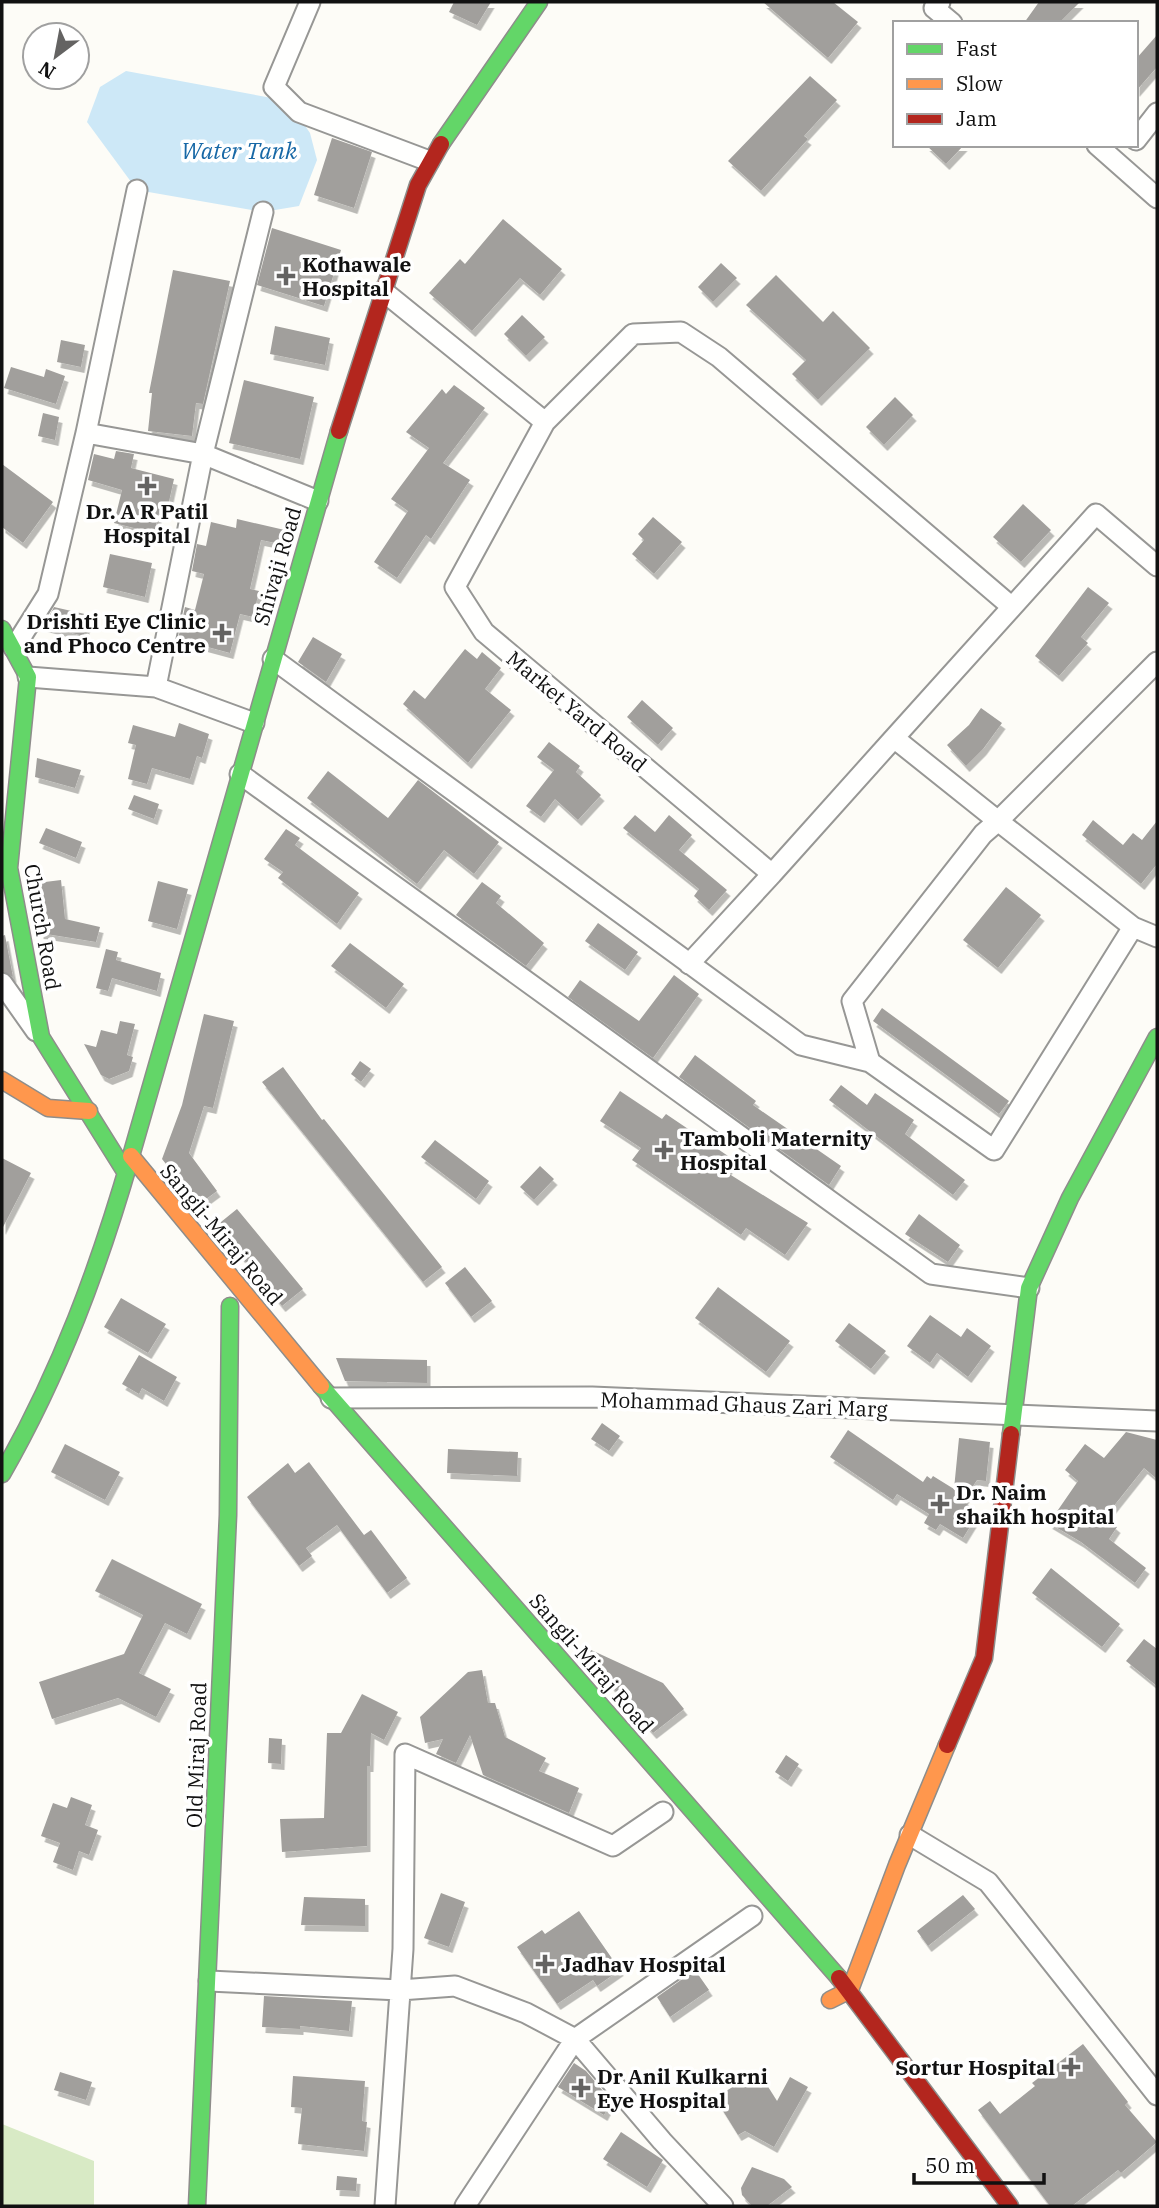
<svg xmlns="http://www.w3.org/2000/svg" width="1159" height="2208" viewBox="0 0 1159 2208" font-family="'IBM Plex Serif',serif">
	<defs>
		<filter id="shadow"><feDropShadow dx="3.5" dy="6" stdDeviation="0" flood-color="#0004"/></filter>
	</defs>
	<rect width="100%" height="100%" fill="#fdfcf7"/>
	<path fill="#d8eac5" d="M2,2124L94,2161V2206H2Z"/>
	<path fill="#cde8f7" d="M126,71L288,101L310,133L317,160L299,206L263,212L137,190L87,122L100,87Z"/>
	<path fill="#a19f9c" filter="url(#shadow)" d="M454,2H491L477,25L449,12Z
		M763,2H833L858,22L828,58Z
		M1039,2H1080L1059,23H1024Z
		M1157,35V67L1136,91V59Z
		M810,76L837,100L804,136L808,139L761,191L728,161Z
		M332,138L372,152L354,208L314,195Z
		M926,145H964L946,164Z
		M503,219L562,269L540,295L520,278L472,331L429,293L460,259L465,264Z
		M272,228L341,250L324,306L257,285Z
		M721,263L737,278L713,302L698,287Z
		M173,270L230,281L203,404L196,403L192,436L148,431L152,393H149Z
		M776,275L823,322L833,311L870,348L818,400L792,374L806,360L746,305Z
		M522,315L545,337L526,356L504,334Z
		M275,326L330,338L325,365L270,354Z
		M61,340L85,345L81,367L57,362Z
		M11,367L44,377L46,369L65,376L56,404L4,388Z
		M244,380L314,397L300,459L229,443Z
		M454,385L485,408L443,463L470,480L431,539L426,535L397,578L374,562L408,511L391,499L429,448L406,432L442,389L446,394Z
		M895,397L913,415L884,445L866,427Z
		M43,413L59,417L55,440L38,436Z
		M116,451L134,454L131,468L174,479L168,506L161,505L154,533L114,523L122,490L88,480L94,454L114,459Z
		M2,464L53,502L23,543L2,527Z
		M1023,504L1051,530L1021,562L993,537Z
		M653,517L682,542L654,574L632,554L644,540L638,534Z
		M237,519L289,531L285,545L261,540L250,589L259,591L253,617L240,614L230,653L178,639L185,607L195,610L204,574L192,571L197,544L206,546L211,522L236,528Z
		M110,554L152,563L145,597L103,587Z
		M1088,587L1109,603L1081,637L1088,643L1059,676L1035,656Z
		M54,607L89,615L84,636L44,626Z
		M313,637L342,654L326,682L298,662Z
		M465,649L477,659L482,652L501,668L485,689L511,710L468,763L403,704L414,690L425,699Z
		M642,700L673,728L658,745L627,717Z
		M981,708L1002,723L983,749L966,766L947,745L969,725Z
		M179,723L209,734L202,758L197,756L190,779L152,768L147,784L128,779L136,745L128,743L133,725L175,737Z
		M549,742L580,766L576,772L601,795L578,820L555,799L541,817L526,806L554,770L537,757Z
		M37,758L81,770L75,788L35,777Z
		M328,771L388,818L418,780L499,842L474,874L444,850L417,884L307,798Z
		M134,795L159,804L154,819L128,809Z
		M635,815L655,832L669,815L692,835L679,850L727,890L709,910L694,896L699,889L623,828Z
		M1093,820L1123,845L1133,833L1142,840L1157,821V864L1141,884L1082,835Z
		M46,828L82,842L76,858L39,843Z
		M286,829L300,838L295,845L359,893L337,924L278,878L283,872L264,859Z
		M61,880L65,919L100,927L96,942L40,933L42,908L34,909L29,884Z
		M158,881L188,889L177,929L148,921Z
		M482,882L501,896L496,903L544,943L526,966L456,915Z
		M1006,887L1041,915L998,968L963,940Z
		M598,923L638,952L625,970L585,941Z
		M5,935L13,977L2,971V936Z
		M350,943L404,984L386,1008L331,966Z
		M106,949L118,952L116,960L161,973L157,991L112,978L108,991L96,988Z
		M674,975L699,994L653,1058L568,997L580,980L639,1021Z
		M882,1008L1009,1101L999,1114L873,1021Z
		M204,1014L234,1021L213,1108L204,1106L189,1153L217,1191L198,1205L162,1159L182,1105Z
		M120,1021L135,1024L127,1055L133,1057L129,1071L109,1079L101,1075L84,1044L96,1047L101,1030L117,1034Z
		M695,1055L756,1101L753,1105L841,1166L829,1185L679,1077Z
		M360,1061L371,1069L361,1082L351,1074Z
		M283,1067L322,1120L324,1119L442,1267L423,1282L262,1082Z
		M841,1085L867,1105L875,1093L914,1120L905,1134L965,1180L953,1195L829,1100Z
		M620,1091L662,1119L666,1114L734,1160L726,1172L808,1223L785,1255L746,1228L741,1235L632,1160L641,1148L600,1121Z
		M435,1140L489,1181L476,1199L421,1157Z
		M2,1158L31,1173L2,1229Z
		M540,1166L554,1179L534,1200L520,1187Z
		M237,1209L303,1289L282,1306L216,1226Z
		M919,1214L960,1245L948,1262L905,1234Z
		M465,1267L492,1301L471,1317L445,1283Z
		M718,1287L790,1341L766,1372L695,1318Z
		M121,1298L166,1324L148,1353L104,1327Z
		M930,1315L961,1337L967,1328L991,1346L968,1377L937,1353L930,1363L907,1346Z
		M849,1323L886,1351L871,1369L835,1341Z
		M139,1355L177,1377L164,1401L142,1388L139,1394L122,1384Z
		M336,1358L427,1360V1383L345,1381Z
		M602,1423L620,1436L609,1451L591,1439Z
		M848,1430L923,1482L927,1476L931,1479L933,1476L954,1489L959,1438L990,1442L986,1481L977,1480L963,1501L971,1507L967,1515L974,1520L963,1538L940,1524L936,1530L924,1523L929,1514L897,1494L893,1500L830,1457Z
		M1126,1432L1157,1440V1479L1144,1468L1105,1517L1117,1527L1109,1539L1146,1568L1135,1583L1081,1542L1049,1523L1078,1481L1065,1470L1085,1444L1104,1458Z
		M65,1444L120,1472L105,1500L51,1472Z
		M448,1449L518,1452L517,1476L447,1473Z
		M309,1462L364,1535L371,1530L407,1578L387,1593L337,1525L306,1548L312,1556L299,1566L247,1497L288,1463L295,1473Z
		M112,1559L202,1604L187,1634L165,1623L139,1673L171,1689L156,1717L118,1698L52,1719L39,1682L124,1654L143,1615L95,1591Z
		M1051,1568L1120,1624L1102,1647L1032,1593Z
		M1144,1639L1157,1649V1686L1126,1661Z
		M589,1649L663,1683L684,1709L653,1733L583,1654Z
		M482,1670L488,1703H495L505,1737L546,1758L539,1771L579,1788L569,1813L483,1775L470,1735L456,1763L436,1754L443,1739L425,1743L420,1717L468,1672Z
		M362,1694L398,1712L384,1740L371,1733L370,1766H367V1846L282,1852L280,1819L324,1818L327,1733H341Z
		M269,1738L282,1739L281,1764L268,1763Z
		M786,1755L799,1764L788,1781L775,1772Z
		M71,1797L92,1805L85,1825L98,1830L89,1855L79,1851L73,1870L53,1862L60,1843L41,1836L53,1803L67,1808Z
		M441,1893L465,1902L449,1947L424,1938Z
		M963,1895L975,1909L928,1946L917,1931Z
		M304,1897L365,1899V1926L301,1925Z
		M579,1911L620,1970L597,1986L593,1980L557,2004L517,1947L542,1930L545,1934Z
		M695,1970L709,1990L670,2017L657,1997Z
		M264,1996L352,2001L349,2031L300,2026V2029L262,2027Z
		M1083,2044L1128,2102L1125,2105L1157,2142L1121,2173L1118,2170L1072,2206H1050L978,2110L990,2101L1000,2114L1035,2086L1032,2083Z
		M574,2063L586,2071L609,2098L611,2102L604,2115L558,2087Z
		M758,2071L777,2101L790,2077L808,2087L774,2147L745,2131L738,2135L715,2098Z
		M60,2072L92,2082L86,2100L54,2090Z
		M293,2076L365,2081L362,2121L367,2122L364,2151L298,2144L302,2108L291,2107Z
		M621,2132L663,2160L647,2187L603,2159Z
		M752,2167L784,2179L792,2187L767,2206H752L742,2195L741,2188Z
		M337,2176L357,2178L356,2191L336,2190Z"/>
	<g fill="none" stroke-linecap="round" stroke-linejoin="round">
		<defs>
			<path id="street" d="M310,2L274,87L299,112L429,161
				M940,2L934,8L952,23
				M1136,140L1157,113
				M1097,145L1157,198
				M383,291L545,422L455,587L484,632L772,874L894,738L998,821L1157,662
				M545,422L633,334L681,332L719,357L1012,607
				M86,433L203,454L318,501
				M14,648L48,594L86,433L137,190
				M273,659L801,1045L870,1062L994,1150L1133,927
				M28,677L156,687L254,723
				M156,687L203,454L263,212
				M894,738L1096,514L1157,566
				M240,774L931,1274L1029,1288
				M689,964L772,874
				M2,983L36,1031
				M870,1062L852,1001L983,834L998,821L1133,927L1157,937
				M331,1398L592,1397L1157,1421
				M910,1835L988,1882L1157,2095
				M209,1981L400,1990L455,1986L526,2013L575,2039L465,2206
				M385,2206L403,1949L405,1754L613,1846L663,1812
				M723,2206L662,2141L575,2039L752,1916"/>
			<path id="fast" d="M441,144L539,2
				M2,629L28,677L9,868L41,1037L126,1173
				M131,1156L339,431
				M321,1386L839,1978
				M1011,1434L1029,1288L1070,1198L1157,1037
				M2,1474C60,1373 99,1267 131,1156
				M197,2206L228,1515L230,1306"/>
			<path id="slow" d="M2,1080L48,1108L89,1111
				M131,1156L321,1386
				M830,2000L850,1990L897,1865L947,1745"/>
			<path id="jam" d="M339,431L418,185L441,144
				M947,1745L984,1658L1011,1434
				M839,1978L1010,2206"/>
		</defs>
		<use href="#street" stroke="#979795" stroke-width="23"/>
		<use href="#fast" stroke="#8e8d8b" stroke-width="19"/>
		<use href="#slow" stroke="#8e8d8b" stroke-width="19"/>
		<use href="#jam" stroke="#8e8d8b" stroke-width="19"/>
		<use href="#street" stroke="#fffffe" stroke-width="19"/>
		<use href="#fast" stroke="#63d668" stroke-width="16"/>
		<use href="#slow" stroke="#ff974d" stroke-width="16"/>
		<use href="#jam" stroke="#b3261e" stroke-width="16"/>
	</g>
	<g fill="#646362" stroke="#fff" stroke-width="2.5">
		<path d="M282.5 265.5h7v7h7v7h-7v7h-7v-7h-7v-7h7z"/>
		<path d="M143.5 475.5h7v7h7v7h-7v7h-7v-7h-7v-7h7z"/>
		<path d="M218.5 622.5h7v7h7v7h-7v7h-7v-7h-7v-7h7z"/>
		<path d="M660.5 1139.5h7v7h7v7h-7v7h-7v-7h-7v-7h7z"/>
		<path d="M936.5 1493.5h7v7h7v7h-7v7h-7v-7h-7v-7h7z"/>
		<path d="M541.5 1953.5h7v7h7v7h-7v7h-7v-7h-7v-7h7z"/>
		<path d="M1067.5 2056.5h7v7h7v7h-7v7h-7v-7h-7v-7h7z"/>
		<path d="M577.5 2077.5h7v7h7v7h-7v7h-7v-7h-7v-7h7z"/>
	</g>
	<g text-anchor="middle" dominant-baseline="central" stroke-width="7" stroke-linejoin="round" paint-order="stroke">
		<g font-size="21" font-weight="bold" fill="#111" stroke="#fff" text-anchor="start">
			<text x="302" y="264">Kothawale<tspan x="302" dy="24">Hospital</tspan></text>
			<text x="147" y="511" text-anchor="middle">Dr. A R Patil<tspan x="147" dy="24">Hospital</tspan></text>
			<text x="206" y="621" text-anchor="end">Drishti Eye Clinic<tspan x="206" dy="24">and Phoco Centre</tspan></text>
			<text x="680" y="1138">Tamboli Maternity<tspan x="680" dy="24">Hospital</tspan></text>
			<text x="956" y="1492">Dr. Naim<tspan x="956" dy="24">shaikh hospital</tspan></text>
			<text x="561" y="1964">Jadhav Hospital</text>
			<text x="1055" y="2067" text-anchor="end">Sortur Hospital</text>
			<text x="597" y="2076">Dr Anil Kulkarni<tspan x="597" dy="24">Eye Hospital</tspan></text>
		</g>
		<g font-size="21" fill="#111" stroke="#fff">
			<text transform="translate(277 566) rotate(-74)">Shivaji Road</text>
			<text transform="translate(577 711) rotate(40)">Market Yard Road</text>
			<text transform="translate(43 927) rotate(80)">Church Road</text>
			<text transform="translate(222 1234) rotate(50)">Sangli-Miraj Road</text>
			<text transform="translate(744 1404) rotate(2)">Mohammad Ghaus Zari Marg</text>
			<text transform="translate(592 1663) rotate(49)">Sangli-Miraj Road</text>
			<text transform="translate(196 1755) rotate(-88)">Old Miraj Road</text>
		</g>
		<g font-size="23" font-style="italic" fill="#1768a6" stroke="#fff">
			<text x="239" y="150">Water Tank</text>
		</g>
	</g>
	<rect width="1159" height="2208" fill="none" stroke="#111111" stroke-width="7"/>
	<rect x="893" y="21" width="245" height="126" fill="#ffffff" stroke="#a0a0a0" stroke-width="2"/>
	<rect x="907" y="44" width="35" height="10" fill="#63d668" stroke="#a0a0a0" stroke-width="2"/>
	<text x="956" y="56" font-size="21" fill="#111111">Fast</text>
	<rect x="907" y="79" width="35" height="10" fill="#ff974d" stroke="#a0a0a0" stroke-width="2"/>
	<text x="956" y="91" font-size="21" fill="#111111">Slow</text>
	<rect x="907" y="114" width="35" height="10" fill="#b3261e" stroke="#a0a0a0" stroke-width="2"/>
	<text x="956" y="126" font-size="21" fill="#111111">Jam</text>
	<g transform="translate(56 56) rotate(212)"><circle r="33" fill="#ffffff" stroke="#a0a0a0" stroke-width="2"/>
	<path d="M0-5L12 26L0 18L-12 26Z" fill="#646362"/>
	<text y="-10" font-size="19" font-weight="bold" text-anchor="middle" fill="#111111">N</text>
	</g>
	<path d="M914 2173v10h130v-10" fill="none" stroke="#111111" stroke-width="3.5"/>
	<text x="925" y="2173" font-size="21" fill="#111111" stroke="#ffffff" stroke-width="5" paint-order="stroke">50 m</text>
</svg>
